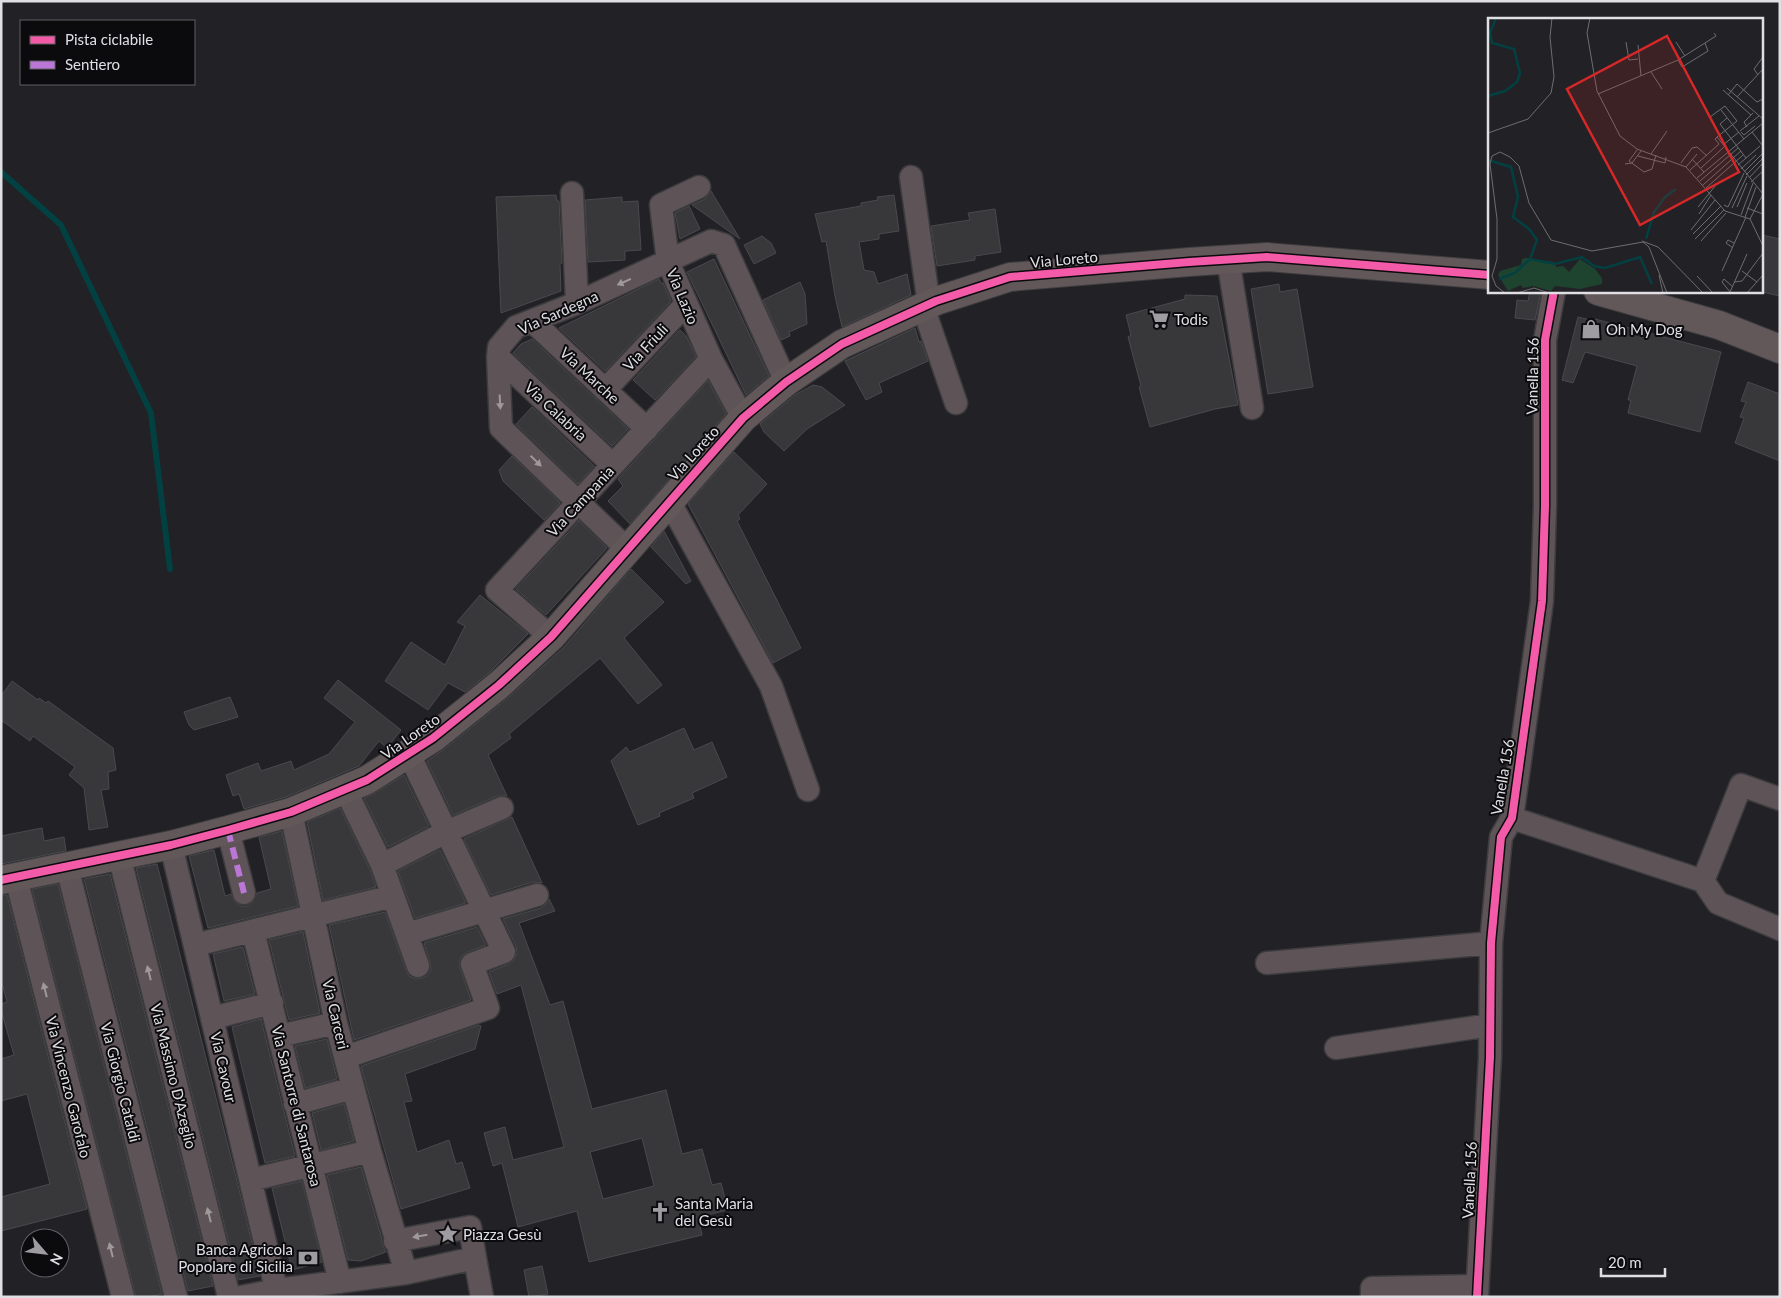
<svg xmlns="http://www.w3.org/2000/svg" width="1781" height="1298" viewBox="0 0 1781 1298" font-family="Lato,sans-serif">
	<rect width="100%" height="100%" fill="#222125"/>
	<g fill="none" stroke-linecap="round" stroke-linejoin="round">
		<path stroke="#034042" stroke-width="6" d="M1,172L61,225L151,413L170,569"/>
	</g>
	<path fill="#38383a" stroke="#4a494d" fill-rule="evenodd" d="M711,191L740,239L692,205L705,199Z
		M556,195L557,201H559L562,263L560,264L561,291L501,313L496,197Z
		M894,195L899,231L879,234V239L859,242L864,270L874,272L878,284L907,274L911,295L842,327L835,296L826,241L822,242L815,214L861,206V203L878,200L877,197Z
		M622,197V202L638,201L641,250L625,251V260L588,262L585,200Z
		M689,206L700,229L680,239L675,213Z
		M995,209L1001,252L975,256V260L937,266L931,226L970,220L968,213Z
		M1762,235L1780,239V296L1762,292Z
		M762,236L771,243L776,253L754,264L744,245Z
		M714,259L769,376L746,395L687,272Z
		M659,279L661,283H663L671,301L605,371L559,328Z
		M800,282L805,294L807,324L789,332L790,336L781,340L763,300Z
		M1279,284L1280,292L1297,289L1313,387L1268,394L1251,289Z
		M1530,291H1541L1535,320L1515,318L1517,300L1528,301Z
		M1185,295L1217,296L1238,405L1215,409L1150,427L1139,387L1141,386L1128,337L1131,335L1126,315L1185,299Z
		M1578,317L1594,321L1595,319L1721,352L1700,432L1628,413L1631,400H1628L1637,366L1585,352L1573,383L1562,380Z
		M915,328L919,342L921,341L928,361L879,383L882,392L866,400L845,361Z
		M680,330L686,336L696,356L655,400L633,380Z
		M532,339L628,429L612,446L513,353L521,344Z
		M708,381L726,414L630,524L608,501L623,486L618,479Z
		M1748,382L1780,394V461L1735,443L1744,418L1740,417L1746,402L1741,401Z
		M813,385L822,387L845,405L807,429L784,451L764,432L760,424L795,395Z
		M532,407L594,466L578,484L516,424Z
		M734,452L767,484L738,515L740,519L737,521L801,648L773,663L688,504Z
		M512,456L560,503L544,520L503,481L499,470Z
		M579,521L607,548L546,615L516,589Z
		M664,531L691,581L686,584L651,547Z
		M631,569L664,602L624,638L662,685L638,704L600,658L509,734L511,738L488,755L507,796H497L453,815L427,761L443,750L509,697L564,647Z
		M480,595L528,634L489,673L465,692L448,683L428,710L385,681L411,642L445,665L465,626L457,622Z
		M338,680L401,730L387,748L379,741L359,766L286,797L244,809L239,794L233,796L226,775L258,763L261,771L291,761L294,770L329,754L355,722L324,698Z
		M12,681L38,700L39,698L46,703L48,701L113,748L116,770L108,772L109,789L101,790L108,827L89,830L84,788L69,775L75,767L33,736L30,741L1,720V696Z
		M230,697L238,717L194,730L189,725L184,712Z
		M684,728L694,750L712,742L727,777L692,793L694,798L659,813L660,816L638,825L611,761L626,747L630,752Z
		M404,775L429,826L388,847L364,798L375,793Z
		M340,808L370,870L376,887L323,900L307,822Z
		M512,817L542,883L533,882L491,895L464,839Z
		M42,828L44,841L64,837L66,851L1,864V836Z
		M282,831L298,906L208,928L189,856L214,850L225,896L231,894L235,902L241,906H248L253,902L257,893L271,889L259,837Z
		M440,850L466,903L415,918L398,871Z
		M157,864L237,1181L260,1276L238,1280L136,868Z
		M110,874L213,1286L188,1291L84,879Z
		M58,884L162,1294L148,1297H136L32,889Z
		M1,895H7L87,1209L1,1231V1197L50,1184L27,1094L1,1101V1059L14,1055L1,1010V1004L7,1002L1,979Z
		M549,899L555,911L519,923L550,1005L563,1001L592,1109L666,1090L682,1154L702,1149L712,1185L721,1183L728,1210L698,1217L702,1235L589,1262L577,1211L518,1227L502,1163L493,1166L484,1133L505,1127L513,1160L564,1147L521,985L497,994L489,972L509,964L514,960L517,954L516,946L503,919L541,908L546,904ZM642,1138L654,1186L603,1199L590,1152Z
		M385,912L406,970L409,976L415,979L423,978L428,975L431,969L430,962L424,943L477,927L486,945L467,952L462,956L459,961L460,968L471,1000L354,1040L329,925Z
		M303,932L320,1013L289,1020L269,940Z
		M243,947L255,994L224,1001L213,954Z
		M261,1019L295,1156L265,1163L232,1027Z
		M479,1025L481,1026L475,1049L405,1074L412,1101L404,1102L417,1152L449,1140L456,1164L462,1162L470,1188L401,1209L361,1066Z
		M327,1039L337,1079L305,1088L295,1046Z
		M344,1104L354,1141L321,1150L312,1113Z
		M361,1167L382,1239V1244L386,1252L361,1261L348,1260L327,1175Z
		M302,1181L322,1262L292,1270L272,1188Z
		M542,1266L548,1294L529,1297L524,1270Z"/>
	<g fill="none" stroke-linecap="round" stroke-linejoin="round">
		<defs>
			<path id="street" d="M911,177L929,305
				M699,187L661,205L668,262L711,359L743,418
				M572,193L577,303
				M1228,259L1252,408
				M923,307L956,403
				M532,321L647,429
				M498,357L613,465
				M605,390L686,304
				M669,501L771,686L808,790
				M627,549L501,428L498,357L499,347L516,327L577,303L711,241L724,245L786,382
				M551,637L497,590L711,359
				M346,791L382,865L418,966
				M291,812L336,1023L370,1151L406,1273
				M1512,818L1703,881L1718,903L1780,929
				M228,830L244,893
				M171,845L278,1297
				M119,855L229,1297
				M382,865L446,832L502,808
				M67,867L176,1297
				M16,878L123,1297
				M1703,881L1741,785L1780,799
				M253,931L340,1282
				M407,934L537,895
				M195,945L393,896
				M1267,963L1491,943
				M212,1018L272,1003
				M279,1036L336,1023
				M1336,1048L1490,1025
				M346,1057L488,1008L472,964L504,952L409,754
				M295,1104L353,1088
				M251,1180L370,1151
				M475,1258L482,1297
				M241,1297L277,1290L406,1273L475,1258L470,1227L395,1241
				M1372,1297V1288L1476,1286
				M1477,1297L1490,1057L1491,943L1501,837L1512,818L1542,601L1545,506V340L1554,291"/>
			<path id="secondary" d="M1598,291L1719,325L1780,349
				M1,880L171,845L228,830L291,812L367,780L433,738L499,685L551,637L743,418L786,382L842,344L936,301L1010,277L1189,262L1267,257L1490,275"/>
		</defs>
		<use href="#street" stroke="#3d3c3f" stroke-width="25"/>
		<use href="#secondary" stroke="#3d3c3f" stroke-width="30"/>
		<use href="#street" stroke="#5e5356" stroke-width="22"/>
		<use href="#secondary" stroke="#625759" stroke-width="28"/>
		<path stroke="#ba77d6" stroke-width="6" stroke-dasharray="12 6" stroke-linecap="butt" d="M228,830L244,893"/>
		<defs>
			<path id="cycleway" d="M1,880L171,845L228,830L291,812L367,780L433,738L499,685L551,637L743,418L786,382L842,344L936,301L1010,277L1189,262L1267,257L1490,275
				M1477,1297L1490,1057L1491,943L1501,837L1512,818L1542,601L1545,506V340L1554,291"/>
		</defs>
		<use href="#cycleway" stroke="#0b0a0d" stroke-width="11"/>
		<use href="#cycleway" stroke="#f35aa7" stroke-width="8"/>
	</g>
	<defs><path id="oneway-solid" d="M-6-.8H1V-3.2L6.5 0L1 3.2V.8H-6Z" transform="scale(1.25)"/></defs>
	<g fill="#9f999c">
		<use href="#oneway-solid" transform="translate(624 282) rotate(156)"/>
		<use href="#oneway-solid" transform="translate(500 402) rotate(87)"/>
		<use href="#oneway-solid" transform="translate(536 461) rotate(44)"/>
		<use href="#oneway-solid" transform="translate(149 973) rotate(-104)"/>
		<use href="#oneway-solid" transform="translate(45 990) rotate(-104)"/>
		<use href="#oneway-solid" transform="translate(209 1215) rotate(-104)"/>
		<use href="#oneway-solid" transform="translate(420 1236) rotate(170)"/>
		<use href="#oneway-solid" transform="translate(111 1250) rotate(-104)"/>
	</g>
	<defs>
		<symbol id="supermarket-bare" viewBox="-9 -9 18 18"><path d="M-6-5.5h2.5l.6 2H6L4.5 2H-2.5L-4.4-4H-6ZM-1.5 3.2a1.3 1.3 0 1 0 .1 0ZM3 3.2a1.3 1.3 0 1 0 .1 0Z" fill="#9e9ca0" stroke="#0b0a0d" stroke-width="2.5" paint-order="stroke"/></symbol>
		<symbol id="shop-bare" viewBox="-9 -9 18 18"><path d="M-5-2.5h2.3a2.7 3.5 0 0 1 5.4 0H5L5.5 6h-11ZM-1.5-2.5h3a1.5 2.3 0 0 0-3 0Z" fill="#9e9ca0" stroke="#0b0a0d" stroke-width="2.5" paint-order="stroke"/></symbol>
		<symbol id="church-bare" viewBox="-9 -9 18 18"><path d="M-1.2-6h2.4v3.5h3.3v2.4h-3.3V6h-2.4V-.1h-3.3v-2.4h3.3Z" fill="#9e9ca0" stroke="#0b0a0d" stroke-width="2.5" paint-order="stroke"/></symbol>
		<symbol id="sight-bare" viewBox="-9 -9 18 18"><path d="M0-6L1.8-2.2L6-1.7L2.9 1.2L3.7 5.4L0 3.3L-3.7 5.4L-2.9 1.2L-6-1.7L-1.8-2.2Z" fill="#9e9ca0" stroke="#0b0a0d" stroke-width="2.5" paint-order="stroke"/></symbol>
		<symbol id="bank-bare" viewBox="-9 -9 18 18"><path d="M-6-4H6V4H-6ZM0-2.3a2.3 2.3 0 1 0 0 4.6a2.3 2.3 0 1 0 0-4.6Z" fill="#9e9ca0" stroke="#0b0a0d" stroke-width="2.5" paint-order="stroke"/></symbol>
	</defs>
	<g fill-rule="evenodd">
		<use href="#supermarket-bare" x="1145" y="305" width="28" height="28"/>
		<use href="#shop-bare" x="1577" y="315" width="28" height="28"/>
		<use href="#church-bare" x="646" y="1198" width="28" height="28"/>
		<use href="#sight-bare" x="434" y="1220" width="28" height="28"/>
		<use href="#bank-bare" x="294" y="1244" width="28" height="28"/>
	</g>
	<g text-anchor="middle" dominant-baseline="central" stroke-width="4" stroke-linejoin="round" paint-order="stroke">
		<g font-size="15" fill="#e0dfe3" stroke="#0b0a0d">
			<text transform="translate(1064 259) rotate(-5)">Via Loreto</text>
			<text transform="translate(683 296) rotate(67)">Via Lazio</text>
			<text transform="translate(558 312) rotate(-24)">Via Sardegna</text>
			<text transform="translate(645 347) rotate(-47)">Via Friuli</text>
			<text transform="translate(590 375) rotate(43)">Via Marche</text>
			<text transform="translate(1532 376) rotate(-89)">Vanella 156</text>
			<text transform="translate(556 411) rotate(43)">Via Calabria</text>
			<text transform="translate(693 453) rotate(-48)">Via Loreto</text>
			<text transform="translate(580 501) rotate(-47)">Via Campania</text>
			<text transform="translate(410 736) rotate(-35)">Via Loreto</text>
			<text transform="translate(1502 777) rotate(-80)">Vanella 156</text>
			<text transform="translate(336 1014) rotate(77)">Via Carceri</text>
			<text transform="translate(224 1067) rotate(77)">Via Cavour</text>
			<text transform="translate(174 1076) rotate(76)">Via Massimo D'Azeglio</text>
			<text transform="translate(121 1082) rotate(76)">Via Giorgio Cataldi</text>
			<text transform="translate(69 1087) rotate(76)">Via Vincenzo Garofalo</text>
			<text transform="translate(297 1106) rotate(76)">Via Santorre di Santarosa</text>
			<text transform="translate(1469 1180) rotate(-87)">Vanella 156</text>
		</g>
		<g font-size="15" fill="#e0dfe3" stroke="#0b0a0d" text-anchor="start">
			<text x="1174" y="319">Todis</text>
			<text x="1606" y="329">Oh My Dog</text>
			<text x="675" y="1203">Santa Maria<tspan x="675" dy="17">del Gesù</tspan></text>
			<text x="463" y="1234">Piazza Gesù</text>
			<text x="293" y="1249" text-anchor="end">Banca Agricola<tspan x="293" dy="17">Popolare di Sicilia</tspan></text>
		</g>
	</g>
	<g transform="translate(1488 18)">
		<rect width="275" height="275" fill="#222125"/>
		<path d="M38,240L66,244L68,249L75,248L81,254L92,241L107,251L114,260V266L92,271L67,268L63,273L45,268L35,270L33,267L20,273L10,257L12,253L33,247L34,241Z" fill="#1e442f"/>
		<path fill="none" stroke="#034042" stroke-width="2.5" d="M0,78L17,73L29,64L32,55L26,31L4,25L2,15L8,0M0,142L23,149L30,179L25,199L41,211L49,222L42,241L67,246L94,239L106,248L117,250L152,239L164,266M158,221L166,194L177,179L188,171M11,261L27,255L41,242"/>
		<path fill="none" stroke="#6e6d71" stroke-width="1" d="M102,0L99,15L109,73L132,118L149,131L198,149L237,193L262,201L275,228M138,24L141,42L150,41M188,24L197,38M150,27L153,58M190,42L194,49L220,33L217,25M163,54L174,71M270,57L266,51L275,39M239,70L275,101M235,72L263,97M110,76L190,42L228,18L226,15M240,77L249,66L269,84L275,81M249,79L275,51M233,92L256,121M222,99L237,88L249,103L229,119M239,100L232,106L258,140M259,109L256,104L265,95M252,113L271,98M253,114L256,117L267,108M264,114L275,128M0,115L40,101L63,75L66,59L62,19L64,0M231,126L227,121L229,119L275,176L262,201M235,127L251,114M149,132L141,143L156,154L164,151L168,137M163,136L179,113M150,138L177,145L178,139M204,141L216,154M193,145L204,130L209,129L219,138M137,146L144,145L153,133M250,147L272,128M198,149L209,136M213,150L236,129M253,151L268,137M202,152L231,126M256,154L275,135M258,157L275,140M209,160L275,105M261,160L275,145M212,163L250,130M263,164L275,153M215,167L253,133M218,170L255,137M236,187L240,189L256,155M210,189L228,167M249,189L259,165M244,190L259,158M259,190L275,196M211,196L223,177M253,197L265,165M257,199L268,169M203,212L227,182M205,216L233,188M207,221L236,192M154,223L170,229L215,275M213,223L238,195M245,230L238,225L240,222L246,225M234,253L258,199M254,253L269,264M171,257L175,275M209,258L225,275M234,264L242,274L259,236M234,264L236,261L245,269M246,264L254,263L275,235M17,275L8,268L4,258L9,241V201L2,146L4,138L12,134L22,139L31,148L41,185L63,222L104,233L155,224L161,229L179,275M29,275L46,270L61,275M259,275L275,257"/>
		<path fill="#d62828" fill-opacity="0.15" stroke="#d62828" stroke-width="2.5" d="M179,18L251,154L152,207L79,71Z"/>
		<rect width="275" height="275" fill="none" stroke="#e0dfe3" stroke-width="2.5"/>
	</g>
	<rect width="1781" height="1298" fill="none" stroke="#e0dfe3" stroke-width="5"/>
	<rect x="20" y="20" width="175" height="65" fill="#0b0a0d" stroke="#605f63"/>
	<rect x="30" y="36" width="25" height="8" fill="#f35aa7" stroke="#605f63"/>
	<text x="65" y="45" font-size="15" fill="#e0dfe3">Pista ciclabile</text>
	<rect x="30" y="61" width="25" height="8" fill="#ba77d6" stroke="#605f63"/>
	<text x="65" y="70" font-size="15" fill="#e0dfe3">Sentiero</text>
	<g transform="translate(45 1253) rotate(118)"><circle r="24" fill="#0b0a0d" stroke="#605f63"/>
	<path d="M0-4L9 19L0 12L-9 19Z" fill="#9e9ca0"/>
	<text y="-8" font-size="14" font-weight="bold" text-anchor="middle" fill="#e0dfe3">N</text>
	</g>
	<path d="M1601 1268v8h64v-8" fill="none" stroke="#e0dfe3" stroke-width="2.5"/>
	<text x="1608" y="1268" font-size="15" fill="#e0dfe3" stroke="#0b0a0d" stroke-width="4" paint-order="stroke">20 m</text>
</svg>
